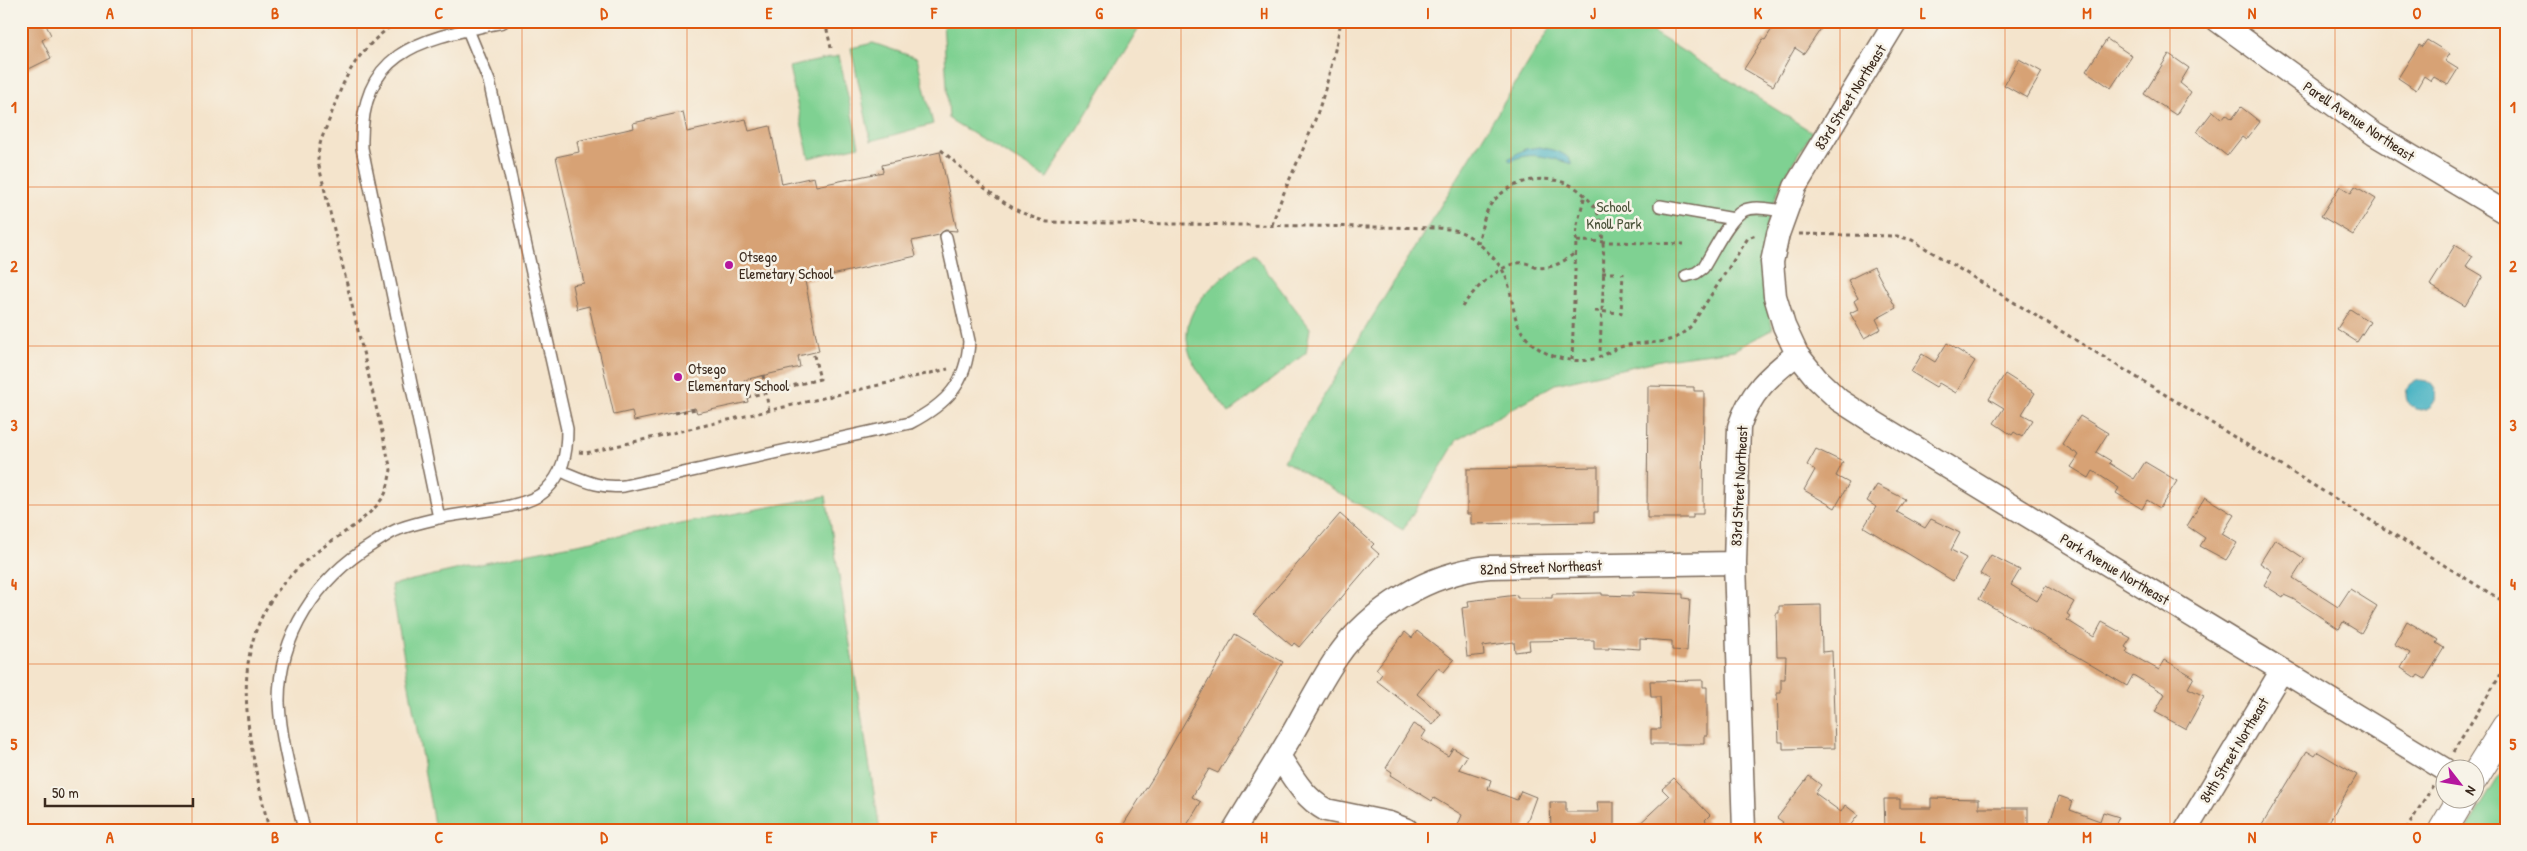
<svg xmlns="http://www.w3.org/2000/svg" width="2527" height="851" viewBox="0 0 2527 851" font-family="'Patrick Hand',sans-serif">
	<rect width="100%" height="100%" fill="#f7f3e8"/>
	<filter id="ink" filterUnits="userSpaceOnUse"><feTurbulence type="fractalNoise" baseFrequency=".02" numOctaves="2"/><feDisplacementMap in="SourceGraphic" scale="10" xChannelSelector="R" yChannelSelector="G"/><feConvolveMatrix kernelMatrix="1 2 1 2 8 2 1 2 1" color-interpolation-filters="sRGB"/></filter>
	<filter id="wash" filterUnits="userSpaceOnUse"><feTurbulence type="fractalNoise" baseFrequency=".0096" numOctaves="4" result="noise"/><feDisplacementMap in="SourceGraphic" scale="20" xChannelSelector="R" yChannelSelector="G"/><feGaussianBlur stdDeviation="1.12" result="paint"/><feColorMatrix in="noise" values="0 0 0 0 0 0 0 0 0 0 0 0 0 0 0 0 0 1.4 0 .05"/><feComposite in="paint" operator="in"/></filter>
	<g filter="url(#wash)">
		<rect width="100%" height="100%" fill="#f4e4cc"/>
		<path fill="#7fd192" stroke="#5d7e58" d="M943,21H1143L1047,178L949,119Z
			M1554,21H1635L1812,132C1801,151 1787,169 1779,189C1758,239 1758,278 1773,329L1734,350L1665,359L1555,384L1457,440L1403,530L1284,461Z
			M873,43L917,58L933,124L871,141L851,48Z
			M839,56L859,146L809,158L789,67Z
			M1253,253L1310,328L1306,353L1229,413C1216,395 1192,369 1188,347C1179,304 1225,276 1253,253Z
			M826,496L880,830H435L391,585L520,555Z
			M2506,765V822L2501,830H2466Z"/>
		<path fill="#46b2c3" stroke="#406e70" d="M1540,147C1551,150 1569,152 1572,164C1550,158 1532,150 1510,161L1508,159L1525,149Z
			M2406 395a15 15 0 1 1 30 0a15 15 0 1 1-30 0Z"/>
		<g id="blocks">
			<path fill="#d7a274" d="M21,21H44L51,35L42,40L51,58L21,73Z
				M1777,21H1826L1804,54L1795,48L1773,86L1744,69L1763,39L1765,40Z
				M2107,39L2132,56L2111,88L2086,71Z
				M2427,40L2450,54L2445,61L2458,69L2448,85L2434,77L2431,81L2424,76L2416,90L2398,78L2419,45L2422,47Z
				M2169,54L2189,68L2180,83L2191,92L2176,115L2144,94Z
				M2019,59L2042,72L2027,98L2004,85Z
				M2241,107L2260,122L2246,140L2242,137L2227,156L2197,132L2213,111L2222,119L2226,114L2232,119Z
				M683,112L687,132L746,119L749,131L770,126L782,184L814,177L816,186L883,172L882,165L940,152L957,231L945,230L939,235L912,241L916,256L805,281L819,351L798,356L800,367L744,380L748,402L697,413L695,408L634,421L632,411L614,415L589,306L577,309L572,285L584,283L556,157L579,152L577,141L634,128L633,123Z
				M2340,186L2351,193L2355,186L2376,199L2353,235L2321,216Z
				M2455,245L2473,256L2466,266L2483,276L2465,306L2430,285Z
				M1874,267L1896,308L1876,319L1881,329L1864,338L1850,313L1858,309L1854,301L1858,298L1848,280Z
				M2350,309L2370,322L2357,342L2337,329Z
				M1947,343L1975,361L1956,393L1939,383L1936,387L1911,372L1922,354L1935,362Z
				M2005,374L2035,393L2022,414L2033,420L2022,437L2014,432L2012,435L1994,423L2004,408L1989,399Z
				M1648,386L1694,387V391H1704L1703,514H1693V518H1647Z
				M2080,416L2108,433L2096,452L2111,461L2109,463L2134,479L2145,462L2177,481L2160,508L2147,500L2142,509L2116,493L2119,488L2093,471L2089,478L2071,467L2079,455L2062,444Z
				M1816,449L1843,462L1836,476L1849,483L1835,508L1804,490L1815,470L1807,465Z
				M1598,467V512H1594V522L1471,524V514H1467V469Z
				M1877,485L1905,499L1897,512L1925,528L1931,519L1960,533L1951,550L1966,558L1953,581L1864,527L1876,507L1867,501Z
				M2205,497L2234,515L2222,534L2237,543L2226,560L2200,546L2205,538L2187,526Z
				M1340,514L1374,544L1371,547L1379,554L1299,647L1294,643L1292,646L1254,614Z
				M2275,539L2305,559L2293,578L2302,584L2338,607L2350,589L2377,606L2361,633L2343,622L2339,629L2293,599L2284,595L2283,597L2264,585L2272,571L2260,563Z
				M1991,555L2020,570L2011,585L2037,601L2046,586L2074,602L2067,614L2070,616L2067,620L2094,637L2102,622L2131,638L2125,647L2128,649L2126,652L2159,670L2165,660L2194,677L2188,688L2204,696L2186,729L2155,712L2165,694L2133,675L2127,686L1979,599L1990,579L1980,574Z
				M1633,592L1683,594V598L1690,599L1687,651L1672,650V641L1640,639V649L1609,647V649H1594V640L1529,641L1530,650L1515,652L1514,642L1483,646L1484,655L1467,657L1462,608L1469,607L1468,601L1517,595V598H1552V594L1602,593V595L1633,596Z
				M1821,605L1822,652L1832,651L1835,748L1783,749V742H1779L1777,693H1781V679H1785L1786,656H1777L1776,613H1779V606Z
				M2407,621L2438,640L2436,643L2444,648L2425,679L2418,675L2416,678L2401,668L2410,653L2394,644Z
				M1417,631L1454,660L1444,672L1438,668L1417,694L1441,714L1433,725L1377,681L1382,674L1376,669L1405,632L1412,638Z
				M1235,634L1283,662L1262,699L1218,773L1209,769L1192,797L1201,802L1184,830H1120L1157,771Z
				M1703,680V687H1707V736H1704V744H1651V729H1661L1660,697H1651L1650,681Z
				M1413,724L1426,731L1421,739L1448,756L1453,748L1467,756L1459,769L1491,780L1488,789L1517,800L1521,791L1536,797L1524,830H1473L1458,825L1462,815L1434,798L1432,801L1390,775L1392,772L1386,768Z
				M2307,751L2315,756L2318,752L2357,775L2324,830H2259Z
				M1809,776L1821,785L1815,793L1841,812L1845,805L1858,815L1847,830H1777L1783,822L1777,818Z
				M1674,778L1710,815L1705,820L1715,830H1633L1669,796L1662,789Z
				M2059,796L2073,801L2070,810L2100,821L2103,812L2119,817L2115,826L2119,830H2047Z
				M1931,798L1979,799V808H2028V830H1885L1884,799H1900V808H1931Z
				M1550,802H1566V812H1598L1597,802H1614V830H1551Z"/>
		</g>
	</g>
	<g filter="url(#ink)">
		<use href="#blocks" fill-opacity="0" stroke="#7c6b5b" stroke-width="1"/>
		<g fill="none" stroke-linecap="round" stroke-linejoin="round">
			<defs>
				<path id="lane" d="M1660,206L1734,219
					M1686,276L1696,273L1703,268C1712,254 1729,218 1743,211C1754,205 1772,210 1785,211
					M561,471C583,480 600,489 624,486L910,423C946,404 967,384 969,341L946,237
					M439,518L362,148C359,48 423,39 503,22
					M304,830C295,789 281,745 279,703C278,636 317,578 373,544C381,539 390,532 399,529C412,524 426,521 439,518C466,512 526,509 545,491C563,474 567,454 567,429L489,81L468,30"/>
				<path id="street" d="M1896,21L1795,187L1778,234L1772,262L1775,296L1784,326L1797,354L1817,379L1839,400L1867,418L2444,769
					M2218,21L2374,134L2506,213
					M1279,756C1292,776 1304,798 1326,810L1389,823L1407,830
					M1234,830C1253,798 1273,767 1291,736C1306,710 1320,682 1337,657C1371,608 1429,573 1489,567L1735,563
					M1744,830L1735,563L1739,427C1750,392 1769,376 1797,354
					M2186,830L2282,670"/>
				<path id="secondary" d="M2474,778L2506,727
					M2443,830L2462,798"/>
			</defs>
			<use href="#lane" stroke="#7c6b5b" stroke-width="14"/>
			<use href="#street" stroke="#7c6b5b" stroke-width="25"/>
			<use href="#secondary" stroke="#7c6b5b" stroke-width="30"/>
			<path stroke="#7c6b5b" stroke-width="3" stroke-dasharray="4 4" stroke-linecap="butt" d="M825,21L831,48
				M941,150C974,178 1004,211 1047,222L1439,228C1446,229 1455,229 1461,232C1476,238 1495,258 1503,271C1512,287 1511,305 1517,322C1528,352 1567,367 1597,358C1606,355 1614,348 1624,346C1652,339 1668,349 1691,326L1748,238L1756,235
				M1272,225C1283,190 1300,159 1313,125C1326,92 1334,56 1341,21
				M1799,234L1897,236L1912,240L2506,603
				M1576,241L1577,225L1585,195
				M1478,244C1481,231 1483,216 1491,204C1513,175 1563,169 1588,199C1591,202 1595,207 1597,211C1610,246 1600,316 1600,356
				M1602,273H1617
				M1462,307C1472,291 1503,260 1524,263C1528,263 1532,266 1535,267C1551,270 1563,262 1575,253
				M1595,311L1621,313L1623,273
				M1572,360L1576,241L1684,244
				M763,375L769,411
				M747,397L820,379L813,352
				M675,413L696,409
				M579,452L586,453L948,369
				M2453,752L2506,666
				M269,830C244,718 216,623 326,545C346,531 370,517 384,496C388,489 389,478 391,470L318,162C318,143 323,136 330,118C346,71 357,52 397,21
				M2406,830L2433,785"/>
			<use href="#lane" stroke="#fff" stroke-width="11"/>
			<use href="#street" stroke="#fff" stroke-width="22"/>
			<use href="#secondary" stroke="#fff" stroke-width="28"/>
		</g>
	</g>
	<path fill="none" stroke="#df570d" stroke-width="1" stroke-opacity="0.55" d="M192,21V830M357,21V830M522,21V830M687,21V830M852,21V830M1016,21V830M1181,21V830M1346,21V830M1511,21V830M1676,21V830M1840,21V830M2005,21V830M2170,21V830M2335,21V830M21,187H2506M21,346H2506M21,505H2506M21,664H2506"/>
	<g fill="#b5179e" stroke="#f7f3e8" stroke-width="2">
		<circle cx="729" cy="265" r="5"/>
		<circle cx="678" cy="377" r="5"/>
	</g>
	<g text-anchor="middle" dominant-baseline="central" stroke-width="5" stroke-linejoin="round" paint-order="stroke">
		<g font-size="15" fill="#3b2a1e" stroke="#f7f3e8">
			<text transform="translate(1850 97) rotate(-58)">83rd Street Northeast</text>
			<text transform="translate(2359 121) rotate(34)">Parell Avenue Northeast</text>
			<text transform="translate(1739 486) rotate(-87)">83rd Street Northeast</text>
			<text transform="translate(1541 567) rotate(-2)">82nd Street Northeast</text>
			<text transform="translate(2115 569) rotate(31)">Park Avenue Northeast</text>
			<text transform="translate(2234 750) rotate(-59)">84th Street Northeast</text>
		</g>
		<g font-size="15" fill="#4c543b" stroke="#f7f3e8">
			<text x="1614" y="206">School<tspan x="1614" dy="17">Knoll Park</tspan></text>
		</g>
		<g font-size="15" fill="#3b2a1e" stroke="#f7f3e8" text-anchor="start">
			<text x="739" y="256">Otsego<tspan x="739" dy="17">Elemetary School</tspan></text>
			<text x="688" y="368">Otsego<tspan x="688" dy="17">Elementary School</tspan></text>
		</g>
	</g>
	<rect width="2527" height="851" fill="none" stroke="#f7f3e8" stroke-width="55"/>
	<g transform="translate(2460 784) rotate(121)"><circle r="24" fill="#f7f3e8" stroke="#aca397"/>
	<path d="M0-4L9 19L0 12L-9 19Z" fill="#b5179e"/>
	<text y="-8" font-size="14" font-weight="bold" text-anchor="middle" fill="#3b2a1e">N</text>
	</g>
	<path d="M45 798v8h148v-8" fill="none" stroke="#3b2a1e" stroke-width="2.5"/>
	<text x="52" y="798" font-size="15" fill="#3b2a1e" stroke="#f7f3e8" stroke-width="4" paint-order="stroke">50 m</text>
	<rect x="28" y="28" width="2472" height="796" fill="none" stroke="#df570d" stroke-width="2"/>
	<g font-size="16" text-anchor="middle" font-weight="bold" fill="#df570d">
		<text x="110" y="19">A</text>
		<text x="275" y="19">B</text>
		<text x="439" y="19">C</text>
		<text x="604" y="19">D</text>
		<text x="769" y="19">E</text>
		<text x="934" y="19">F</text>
		<text x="1099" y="19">G</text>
		<text x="1264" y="19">H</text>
		<text x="1428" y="19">I</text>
		<text x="1593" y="19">J</text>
		<text x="1758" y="19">K</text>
		<text x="1923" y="19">L</text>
		<text x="2087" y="19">M</text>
		<text x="2252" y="19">N</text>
		<text x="2417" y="19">O</text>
		<text x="14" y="113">1</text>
		<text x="2513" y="113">1</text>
		<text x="14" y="272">2</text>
		<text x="2513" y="272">2</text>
		<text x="14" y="431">3</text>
		<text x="2513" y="431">3</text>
		<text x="14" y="590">4</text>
		<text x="2513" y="590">4</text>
		<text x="14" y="750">5</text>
		<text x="2513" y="750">5</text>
		<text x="110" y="843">A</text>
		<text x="275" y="843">B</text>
		<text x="439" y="843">C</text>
		<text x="604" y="843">D</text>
		<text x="769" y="843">E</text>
		<text x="934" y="843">F</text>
		<text x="1099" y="843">G</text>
		<text x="1264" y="843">H</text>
		<text x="1428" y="843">I</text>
		<text x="1593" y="843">J</text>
		<text x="1758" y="843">K</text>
		<text x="1923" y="843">L</text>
		<text x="2087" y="843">M</text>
		<text x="2252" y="843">N</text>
		<text x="2417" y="843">O</text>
	</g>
</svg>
